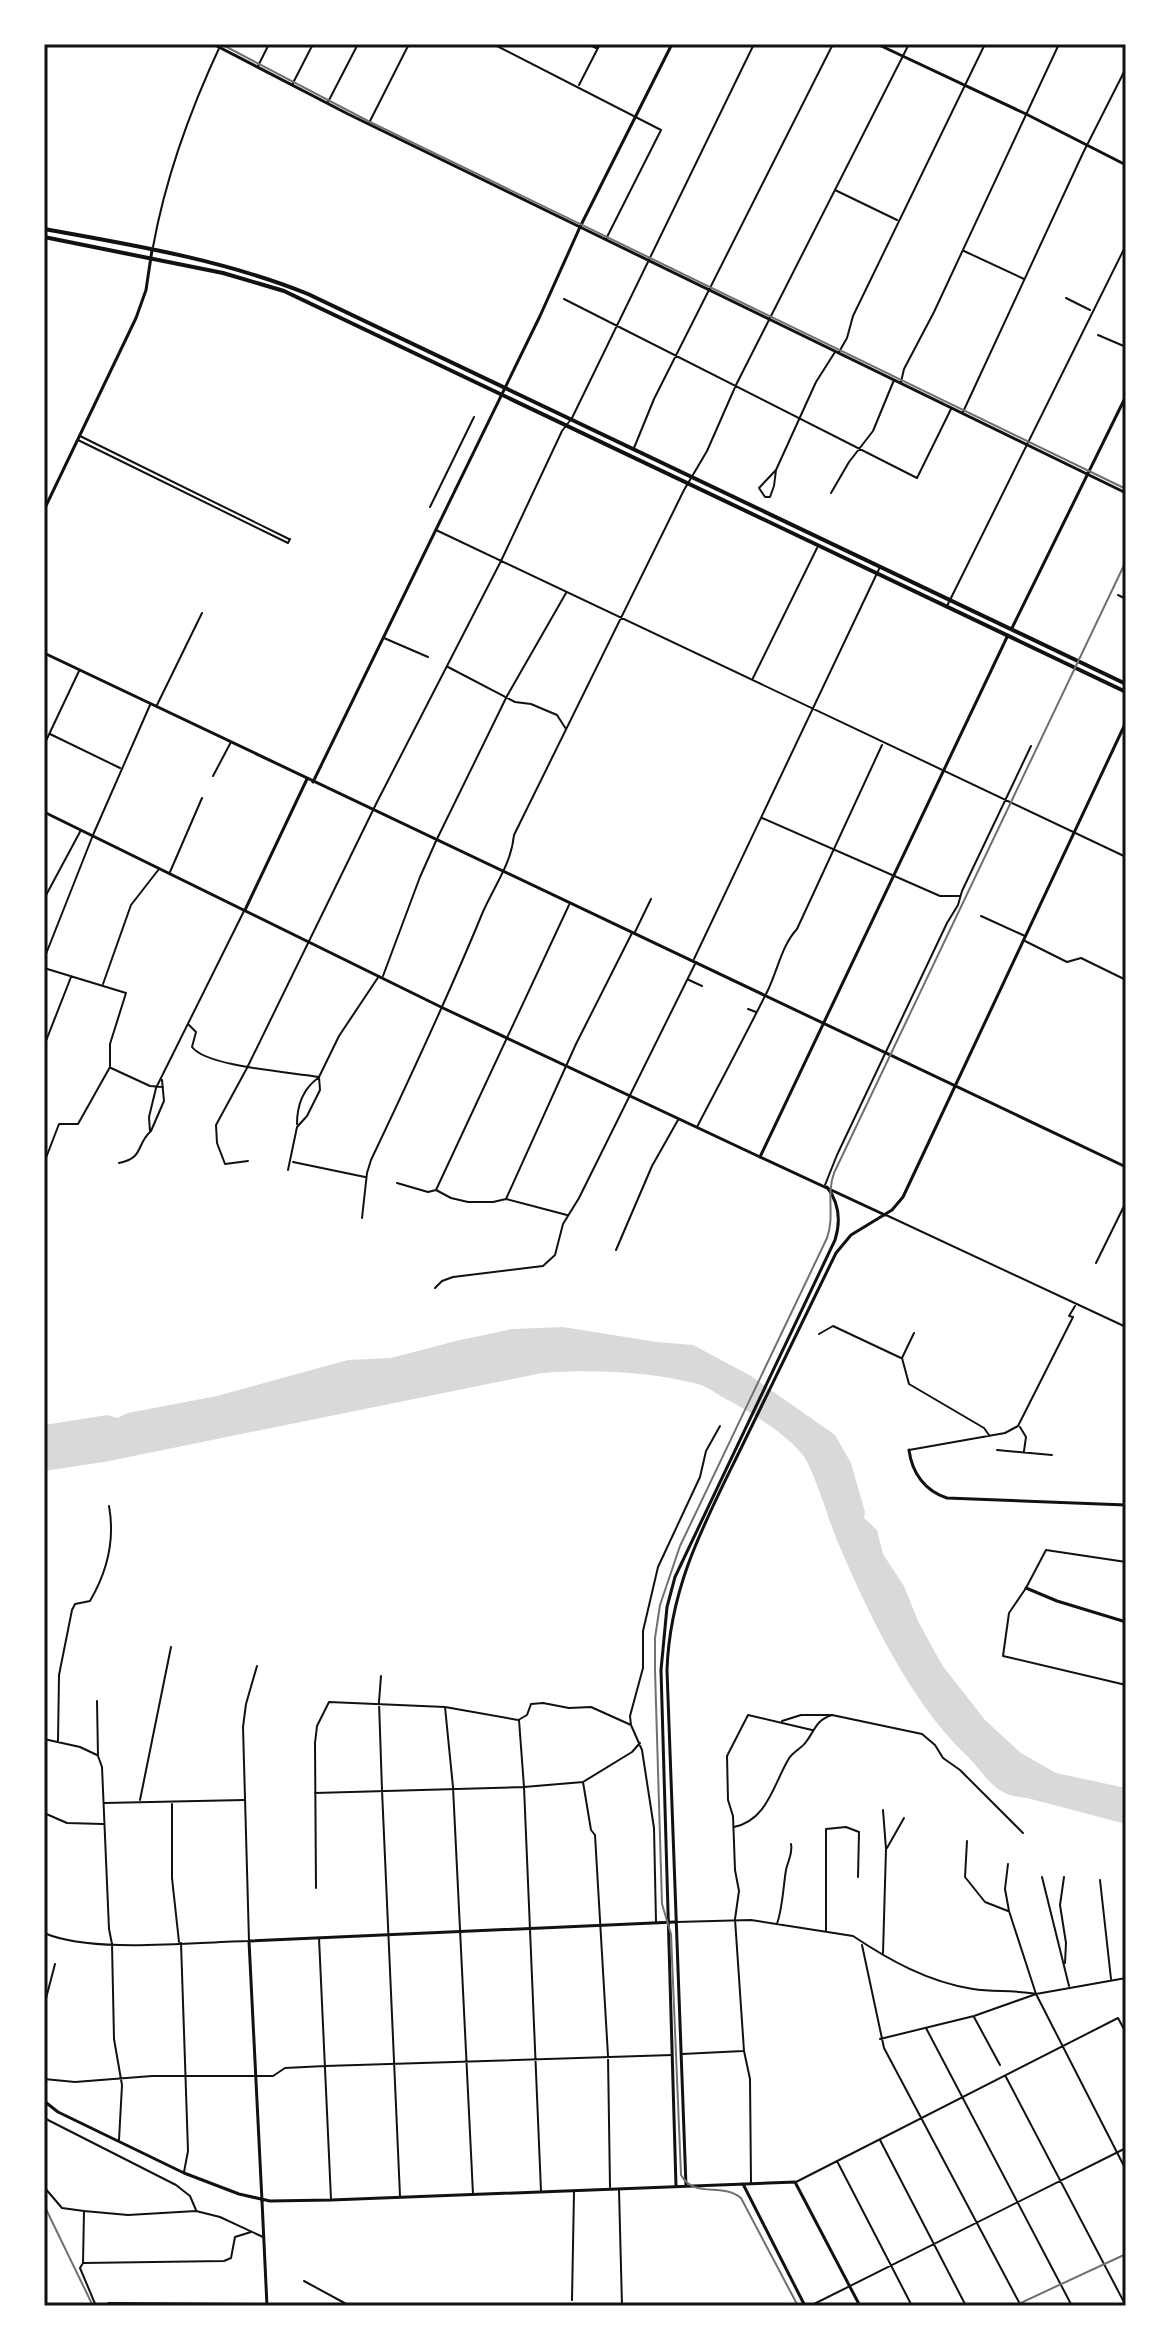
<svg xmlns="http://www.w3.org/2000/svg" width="1170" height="2350" viewBox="0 0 1170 2350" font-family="'Crimson Pro',serif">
	<rect width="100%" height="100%" fill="#fff"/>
	<path fill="#d9d9d9" d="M563,1327L657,1342L693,1345L751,1376L835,1435L851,1463L865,1512L864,1518L877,1530L883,1554L904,1586L918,1621L942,1665L985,1720L1021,1753L1056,1773L1126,1788V1824L1027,1798C992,1796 988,1776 966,1755C910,1702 866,1609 836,1538C829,1520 813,1467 802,1454C782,1431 756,1416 730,1401C719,1396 709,1387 698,1384C648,1371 593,1369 542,1373L104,1462L44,1471V1425L107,1415L117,1418L128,1413L217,1396L348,1360L391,1358L456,1341L512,1329Z"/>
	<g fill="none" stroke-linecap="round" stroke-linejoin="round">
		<path stroke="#111" stroke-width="2" d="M80,436L289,539
			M78,440L288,543L290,539
			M430,507L474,417"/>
		<path stroke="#111" stroke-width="2" d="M493,44L661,130L606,239
			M588,44L596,48
			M258,66L269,44
			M292,85L313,44
			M579,85L600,44
			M328,102L358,44
			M369,123L409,44
			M835,190L897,220
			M153,247C166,175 190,110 221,44
			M964,251L1024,279
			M1066,298L1090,310
			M564,299L917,478L951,409
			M1098,335L1126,347
			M839,352L847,338L853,316L985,44
			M901,382L904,369L934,312L1059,44
			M963,412L1083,153L1126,68
			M634,448L654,399L833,44
			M776,470L774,486L770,497H765L759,488L776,470L816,382L835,352
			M831,493L849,462L873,431L894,380
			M436,530L1126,857
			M1118,595L1126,599
			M947,606L1126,245
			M384,638L428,657
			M448,667L515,702L531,704L557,715L566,729
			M753,678L817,548
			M157,705L202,613
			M50,734L120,768
			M44,745L79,671
			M213,776L231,742
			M762,818L940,896H959
			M170,872L202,798
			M44,899L81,830
			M981,916L1025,936
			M635,932L651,899
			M1025,941L1067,962L1081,958L1126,980
			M44,959L93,835L150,705
			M694,959L880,567
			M44,968L126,993L110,1044V1067L78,1124H59L44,1163
			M383,976L420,877L436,841L507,696L566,593
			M689,980L702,986
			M103,984L131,905L159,869
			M748,1009L756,1012
			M189,1025L196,1032L192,1047C207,1067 291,1072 319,1077
			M44,1046L71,977
			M111,1068L150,1086L163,1087
			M297,1124C297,1106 303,1089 318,1078
			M697,1127C721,1081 745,1036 768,990C778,969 782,945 797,929L882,745
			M151,1131L164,1101L162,1080
			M248,1161L225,1164L217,1143L216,1125L247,1068L377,802L501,561L562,431L572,418L754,44
			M293,1162L365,1177
			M119,1163C144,1158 136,1145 150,1132L149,1117L156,1088L244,911
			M288,1170L297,1127L307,1116L320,1090L319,1077L339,1036L379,976
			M397,1183L428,1192L436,1190L451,1198L468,1202H493L506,1199L567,1215
			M825,1185L837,1155L947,923L958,905L962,891L1031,746
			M436,1190L569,905
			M506,1199L576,1044L632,933
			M886,1215L1126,1327
			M362,1218L367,1173L371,1160C410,1078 448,997 482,914C494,886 511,865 514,835L684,490L707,451L736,385L909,44
			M616,1250L652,1166L678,1120
			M1096,1263L1126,1202
			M435,1288L442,1281L453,1277L543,1266L555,1255L563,1224L579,1198L696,962
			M914,1333L902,1358L909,1384L984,1428L989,1435
			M819,1334L833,1326L901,1358
			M1020,1427L1026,1437L1024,1451
			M909,1450L1005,1433L1018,1426L1073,1317L1069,1316L1075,1306
			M997,1450L1052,1455
			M1126,1562L1046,1550L1026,1588L1009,1613L1003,1656L1126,1685
			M381,1676L379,1702L382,1790L400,2196
			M97,1701L98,1756L102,1767L109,1929L112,1944L114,2039L122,2085L119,2140
			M445,1707L453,1787L473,2194
			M520,1719L527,1715L531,1704L543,1703L569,1708L591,1707L631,1725
			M519,1720L524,1787L541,2191
			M782,1721L801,1715H831
			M44,1739L80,1747L97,1755
			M58,1741L59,1675L72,1610L75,1604L90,1601C107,1572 115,1539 109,1506
			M583,1782L591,1830L595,1835L608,2056L610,2187
			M315,1793L524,1787L583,1782L632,1752L640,1743
			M140,1800L171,1647
			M104,1803L244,1800
			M172,1804V1878L179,1942
			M44,1813L67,1823L103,1824
			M734,1827C767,1820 773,1786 788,1760C792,1752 801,1749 806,1742C815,1730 816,1720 832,1715L922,1734L935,1745L943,1758L960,1770L1023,1833
			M967,1841L965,1877L985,1902L1008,1911
			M887,1848L904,1818
			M1008,1864L1005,1889L1009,1911L1036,1994L1126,2170
			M1042,1877L1069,1986
			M1064,1877L1060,1905L1066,1943L1065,1963
			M1100,1880L1111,1979
			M316,1888L315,1743L317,1726L329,1702L445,1707L518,1720
			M656,1922L654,1828L642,1750L631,1725L630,1716L643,1668V1631L658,1567L700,1477L706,1451L720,1426
			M676,1922L751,1920L853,1936C889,1960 928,1982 973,1989C994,1992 1015,1990 1036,1994
			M777,1924C783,1906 783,1888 786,1870C788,1860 793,1854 791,1844
			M826,1931V1829L846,1827L859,1832L858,1877
			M44,1933C94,1954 194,1942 249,1941L243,1727L246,1704L257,1666
			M319,1938L331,2199
			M181,1943L188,2151L184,2172
			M862,1945L884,2048L1021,2306
			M883,1953L886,1849L883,1810
			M44,2006L55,1964
			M974,2017L1000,2065
			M926,2028L1072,2306
			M880,2039L974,2016L1036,1994L1126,1978
			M682,2054L743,2051
			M1006,2077L1126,2306
			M44,2079L75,2082L152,2076H273L285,2068L325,2066L672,2055
			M44,2118L176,2185L190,2196L196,2210
			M880,2140L966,2306
			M837,2161L912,2306
			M796,2182L1118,2018L1126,2033
			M751,2183L750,2079L744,2051L735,1919L739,1891L735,1870L733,1816L728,1800L727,1756L748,1715L812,1730
			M44,2187L62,2208L84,2211L83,2263L80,2268L96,2306
			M619,2190L622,2306
			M84,2211L128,2215L196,2211L220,2217L263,2237
			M83,2263L224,2261L231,2258L235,2237L251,2232
			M304,2281L350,2306
			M572,2300L574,2192
			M103,2306L109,2303L266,2304
			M810,2306L1126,2148"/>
		<path stroke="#111" stroke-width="3" d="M213,44L348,114L580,227
			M877,44L1026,114L1126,165
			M44,812L443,1008L760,1157
			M245,910L307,779
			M909,1450C912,1473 925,1491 947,1498L1126,1505
			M1026,1588L1057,1601L1126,1622
			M262,2201L249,1941L675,1922"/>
		<path stroke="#111" stroke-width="3" d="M580,227L1126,493
			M44,510L136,318L146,290L152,250
			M1012,628L1126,396
			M44,653L1126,1167
			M313,782L540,316L580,227L672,44
			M885,1215L760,1157L1008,635
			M44,2101L58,2112L184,2173L239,2194L270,2201L331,2200L795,2182L860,2306
			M743,2184L805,2306
			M676,2186L661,1670L667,1607L675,1577L835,1240C841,1221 840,1204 827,1187
			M686,2186L667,1670C670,1582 708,1517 745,1440C775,1378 806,1315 836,1253L851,1235L892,1210L903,1197L1126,722
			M262,2201L267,2306"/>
		<path stroke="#111" stroke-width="4" d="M44,229C133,245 224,260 308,294L1126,684
			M44,237L223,273L284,291L1126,692"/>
		<path stroke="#707070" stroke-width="2" d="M221,44L370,122L1126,489
			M798,2306L741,2198C723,2182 694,2199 681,2175L671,1934L662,1904L655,1670V1638L660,1605L680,1546L827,1238C835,1216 826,1195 834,1173L1126,561
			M1014,2306L1126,2254"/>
		<path stroke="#707070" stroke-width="2" d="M44,2205L93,2306"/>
	</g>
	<rect width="1170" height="2350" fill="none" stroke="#ffffff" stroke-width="92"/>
	<rect x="46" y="46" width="1078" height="2258" fill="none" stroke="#111" stroke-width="3"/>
</svg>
